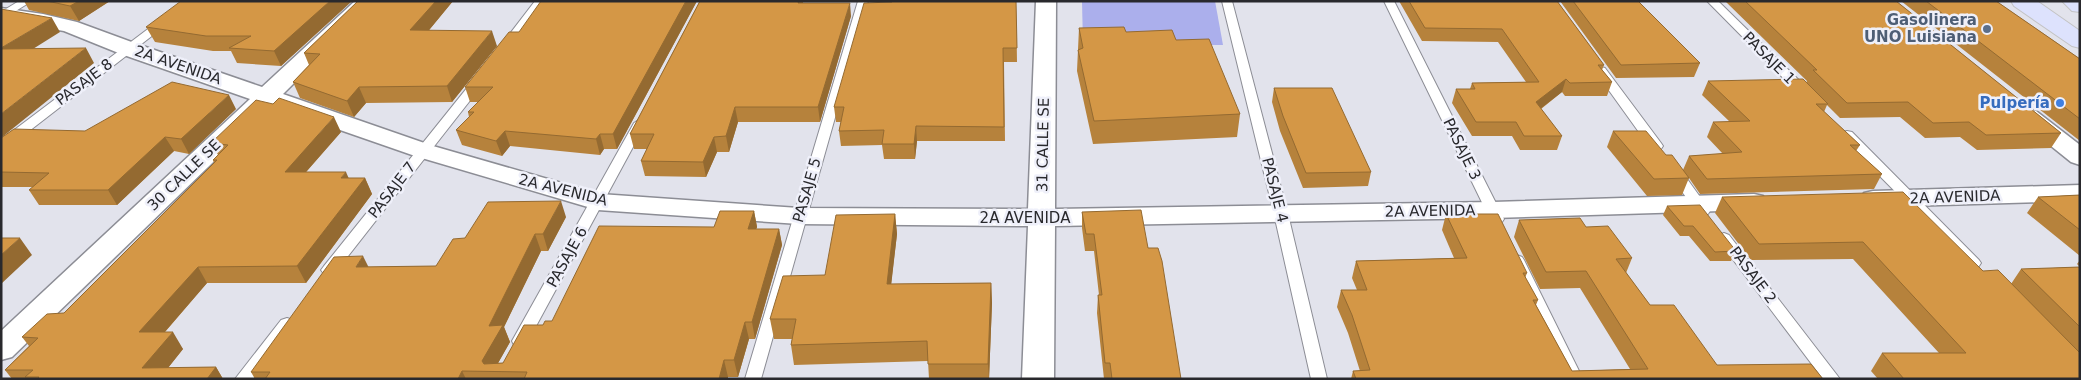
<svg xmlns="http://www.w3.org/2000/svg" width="2081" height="380" viewBox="0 0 2081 380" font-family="'DejaVu Sans',sans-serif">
	<rect width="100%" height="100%" fill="#e2e3ec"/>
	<path fill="#abafec" d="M1082,1H1215L1223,45H1083Z"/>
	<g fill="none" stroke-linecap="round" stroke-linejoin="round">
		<defs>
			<path id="service" d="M19,1H32L1,20V12Z
				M185,1H197L6,149L1,150V140Z
				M535,1H546L510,48H502L500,46L502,44Z
				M858,1H868L761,379H745Z
				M1222,1H1232L1288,214L1327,379H1311L1274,214Z
				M1384,1H1394L1504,219L1502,222H1492L1490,219Z
				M1707,1H1718L1809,90L1811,93L1809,96H1801Z
				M1601,67L1605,68L1661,143L1663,146L1661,149H1651L1595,71Z
				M479,77L485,81L483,84L334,274H324L321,270L324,266L475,78Z
				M640,119L646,123L528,341L526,345L520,347L514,345L512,341L634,123Z
				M1847,131L1852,132L1979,260L1981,263L1979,266H1969L1842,138L1841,135L1842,132Z
				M1675,168L1680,169L1708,208L1710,211L1708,214H1698L1668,172Z
				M1724,233L1729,235L1840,379H1823L1719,241L1717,238L1719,235Z
				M1517,255L1522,257L1524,260L1583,379H1566L1510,260L1512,257Z
				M287,318L293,320L295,324L253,379H235L281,320Z"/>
			<path id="minor" d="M355,1H377L283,94L433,146L600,194L799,208L1028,209L1036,1H1056L1055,209L1493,202L1754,194L1763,196L1767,202L1763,208L1754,210L1493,218L1055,226L1054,379H1022L1028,226L799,224L598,210L415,156L271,106L12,357L1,360V331L250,99L121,54L64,31L1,20V8L43,14L77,22L137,44L262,87Z
				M2028,109L2036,111L2080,145V165L2071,162L2020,121L2016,116L2020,111Z
				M2080,185V201L1873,207L1864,205L1860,199L1864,193L1873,191Z"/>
			<path id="primary" d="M2011,1H2037L2080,31V48L2072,46L2014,6Z
				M2062,1H2080V12L2072,11Z"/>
		</defs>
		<use href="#service" stroke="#8c8d95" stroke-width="2"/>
		<use href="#minor" stroke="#8c8d95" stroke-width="3"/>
		<use href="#primary" stroke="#c3c3c4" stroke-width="2"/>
		<use href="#service" fill="#fff" fill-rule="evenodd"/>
		<use href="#minor" fill="#fff" fill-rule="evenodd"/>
		<use href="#primary" fill="#dde2fd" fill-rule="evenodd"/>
	</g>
	<path fill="#b6823c" d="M24,1H110L79,21L29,10Z
		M352,1L281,66L237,63L231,51H213L155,42L146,27Z
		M358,1H453L429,30L497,46L452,102L366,103L354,117L300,98L293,82L309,65L304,53Z
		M697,1L617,149H604L600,155L510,146L502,156L462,145L456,130L469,117L468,112L478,102H470L465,87Z
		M700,1H803V3L851,16L820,122H738L729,152H717L706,177L645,176L641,161L647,149H634L630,134Z
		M1016,1L1017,62H1004L1005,141H917L915,159H884L882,145L841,146L839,131L841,122H836L834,107Z
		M1399,1H1557L1604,65L1602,70L1612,82L1607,96H1565L1562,92L1541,109L1562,136L1557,150H1520L1512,136H1472L1452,103L1456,89H1470L1472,83L1526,82L1498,42L1422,41Z
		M1560,1H1638L1700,63L1694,77L1616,78Z
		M1725,1H1896L2061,133L2051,148L1977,150L1960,137L1925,138L1900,117L1840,118L1827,105L1824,112L1860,145L1856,151L1882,174L1874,189L1700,194L1689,178L1682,195L1647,196L1607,147L1613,131L1666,155L1683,170L1689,156L1723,154L1707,137L1713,122H1730L1702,95L1708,81L1806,83L1807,81Z
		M1901,1H1996L2080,59V141Z
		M1079,28L1126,32L1176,40L1240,114L1237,137L1093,144L1077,71Z
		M1274,88L1371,172L1368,186L1303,188L1280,131L1272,102Z
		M236,109L189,154L174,151L117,205H39L29,190L33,187H1V138L85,131Z
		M341,132L306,172L349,178H365L372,194L306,283H207L165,332L183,349L168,368L216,367L223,379H12L5,370L29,346L22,337L64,313L214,163L213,160L218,155L211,143Z
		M2080,195V256L2027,213L2038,197Z
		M1722,197L1983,271L2011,284L2021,269L2080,267V379H1878L1871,371L1882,353H1939L1853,259L1751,260L1715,213Z
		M1667,206L1736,251L1731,261H1710L1689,236H1680L1663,215Z
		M754,211L757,227L756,229H779L782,245L755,339H749L738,377H728V379H255L251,372L369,267L436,266L465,238L566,217L548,251H541L504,327L510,342L498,363H503L543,325L552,321L714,227Z
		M1082,212L1148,248L1181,379H1104L1097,313L1098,295H1099L1094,251H1085L1082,228Z
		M895,214L897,234L891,284L991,283L992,303L989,379H929L928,361L794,365L791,345L792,339H774L770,319L825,275Z
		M1446,214L1527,273L1525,278L1538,300L1536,305L1572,371L1630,369L1580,288L1540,289L1514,237L1519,220L1586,227L1632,258L1626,273L1650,305L1717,365L1823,379H1351L1353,371H1360L1348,333L1337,307L1341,290H1357L1352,278L1356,261L1454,258L1442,230Z
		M2080,260V267L2077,264Z"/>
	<path fill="#946a31" d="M79,1H110L79,21L70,6Z
		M330,1H352L281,66L274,51Z
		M436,1H453L416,46L410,30Z
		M686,1H697L617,149L613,134Z
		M850,3L851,16L820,122L818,107Z
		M52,18L60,32L9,64L1,51V48Z
		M492,31L497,46L452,102L447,86Z
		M86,48L94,63L1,138V114Z
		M1566,79L1562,92L1531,116L1536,102Z
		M359,87L366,103L354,117L347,101Z
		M229,95L236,109L189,154L181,139Z
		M735,107L738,122L729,152L726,136Z
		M334,117L341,132L292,188L285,172Z
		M916,126L917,141L915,159L914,144Z
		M505,131L510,146L502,156L496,141Z
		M600,134L604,149L600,155L596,139Z
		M165,137L174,151L117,205L108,190Z
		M714,137L717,152L706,177L703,162Z
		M346,172L353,188L341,178Z
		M365,178L372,194L306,283L297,266Z
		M561,201L566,217L548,251L543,234Z
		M754,211L757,227L751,245L748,229Z
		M895,214L897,234L889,304L887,284Z
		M779,229L782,245L755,339L752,322Z
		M535,234L541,251L504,327L510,342L493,372L487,371L482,361L489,326Z
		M20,238L32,255L1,284V255Z
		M363,256L371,272L356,267Z
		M198,267L207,283L150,349L139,332Z
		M991,283L992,303L989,379L988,364Z
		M745,322L749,339L738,377L734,360Z
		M173,332L183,349L159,379L142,368Z
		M724,360L728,377V379H719Z
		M216,367L223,379H207Z
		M462,371L466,379H458Z"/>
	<path fill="#d49746" stroke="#946a31" d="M47,1H79L70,6Z
		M181,1H330L274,51L229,48L251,36H206L146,27Z
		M358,1H436L410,30L492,31L447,86L359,87L347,101L293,82L320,54L304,53Z
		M541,1H686L613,134H600L596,139L505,131L496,141L456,130L474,112H468L493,87H465L509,32H519Z
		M700,1H799L798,3H850L818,107H735L726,136L714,137L703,162L641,161L654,134H630Z
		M892,1H1016L1017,48H1003L1004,127L916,126L914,144H882L884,130L839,131L844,107H834L864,3L892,2Z
		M1409,1H1557L1604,65H1598L1612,82L1570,83L1566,79L1536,102L1562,136H1524L1516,122H1476L1456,89H1475L1472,83L1539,82L1502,29L1425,28Z
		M1573,1H1638L1700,63L1621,65Z
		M1745,1H1896L2061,133L1986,135L1969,122L1933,123L1908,102L1847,103L1813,70H1817Z
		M1926,1H1996L2080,59V119Z
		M1,9L52,18L1,48Z
		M1124,27L1126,32L1172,30L1176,40L1209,39L1240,114L1094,121L1078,50L1083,48L1079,28Z
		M86,48L1,114V49Z
		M1803,79L1828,104H1816L1860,145H1850L1882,174L1707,179L1689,156L1742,152L1713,122L1750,121L1708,81Z
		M172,82L229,95L181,139L165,137L108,190H29L49,173L1,172V138L14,129L85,131Z
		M1274,88H1332L1371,172L1306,173L1283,116Z
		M279,98L334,117L285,172H346L341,178H365L297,266L198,267L139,332H173L142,368L216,367L207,379H37L39,377H25L33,370H5L38,338L22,337L47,314L64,313L217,160H213L228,145L211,143L256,100L273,104Z
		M1613,131H1646L1666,155H1672L1689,178L1654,179Z
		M1903,192L1983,271L1998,270L2080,353V379H1904L1882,353H1966L1863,242L1759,244L1722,197Z
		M2080,195V230L2038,197Z
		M561,201L543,234H535L489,326L503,325L482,361L484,364L503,363L524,325H543L545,321H552L599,226L714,227L720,211H754L748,229H779L752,322H745L734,360H724L719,379H524L527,372L462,371L458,379H265L270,372H251L334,257L363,256L356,267L436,266L453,239L465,238L488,202Z
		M1700,205L1736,251L1715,252L1693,226H1684L1667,206Z
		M1141,210L1148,248H1158L1162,261L1181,379H1112L1110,363H1105L1098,295H1102L1094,234H1086L1082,212Z
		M895,214L887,284L991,283L988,364H928L927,341L791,345L796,319H770L783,276L825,275L836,215Z
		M1446,214H1498L1527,273H1523L1538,300H1533L1572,371L1648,369L1586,271L1546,272L1519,220L1580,218L1586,227L1608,226L1632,258L1616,259L1650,305H1674L1717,365L1811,364L1823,379H1356L1353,371L1370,370L1352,315L1341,290H1367L1356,261L1467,258Z
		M1,238H20L1,255Z
		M2080,267V327L2021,269Z"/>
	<circle fill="#5c6f8a" stroke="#eff0fa" stroke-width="2" cx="1987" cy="29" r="5"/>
	<circle fill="#3f7fe0" stroke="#eff0fa" stroke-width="2" cx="2060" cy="103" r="5"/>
	<g text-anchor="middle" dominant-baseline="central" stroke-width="5" stroke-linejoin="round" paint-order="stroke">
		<g font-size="15" font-weight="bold" fill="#4e5e75" stroke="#eff0fa" text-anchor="end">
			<text x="1977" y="20">Gasolinera<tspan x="1977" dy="17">UNO Luisiana</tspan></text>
		</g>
		<g font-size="15" fill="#29292d" stroke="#eff0fa">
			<text transform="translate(1769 58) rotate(45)">PASAJE 1</text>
			<text transform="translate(178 65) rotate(19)">2A AVENIDA</text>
			<text transform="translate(84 82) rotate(-37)">PASAJE 8</text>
			<text transform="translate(1043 145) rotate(-89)">31 CALLE SE</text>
			<text transform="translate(1462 149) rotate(64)">PASAJE 3</text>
			<text transform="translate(184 175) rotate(-44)">30 CALLE SE</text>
			<text transform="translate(392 190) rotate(-52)">PASAJE 7</text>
			<text transform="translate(563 190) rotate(14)">2A AVENIDA</text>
			<text transform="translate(807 190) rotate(-74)">PASAJE 5</text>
			<text transform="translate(1275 190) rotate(76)">PASAJE 4</text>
			<text transform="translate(1955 197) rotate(-2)">2A AVENIDA</text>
			<text transform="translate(1430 211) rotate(-1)">2A AVENIDA</text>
			<text x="1025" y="218">2A AVENIDA</text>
			<text transform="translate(567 257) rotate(-61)">PASAJE 6</text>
			<text transform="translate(1753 275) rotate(53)">PASAJE 2</text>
		</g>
		<g font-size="15" font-weight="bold" fill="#366cbe" stroke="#eff0fa" text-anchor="end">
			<text x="2050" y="103">Pulpería</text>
		</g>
	</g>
	<rect width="2081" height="380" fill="none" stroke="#29292d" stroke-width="5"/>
</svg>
